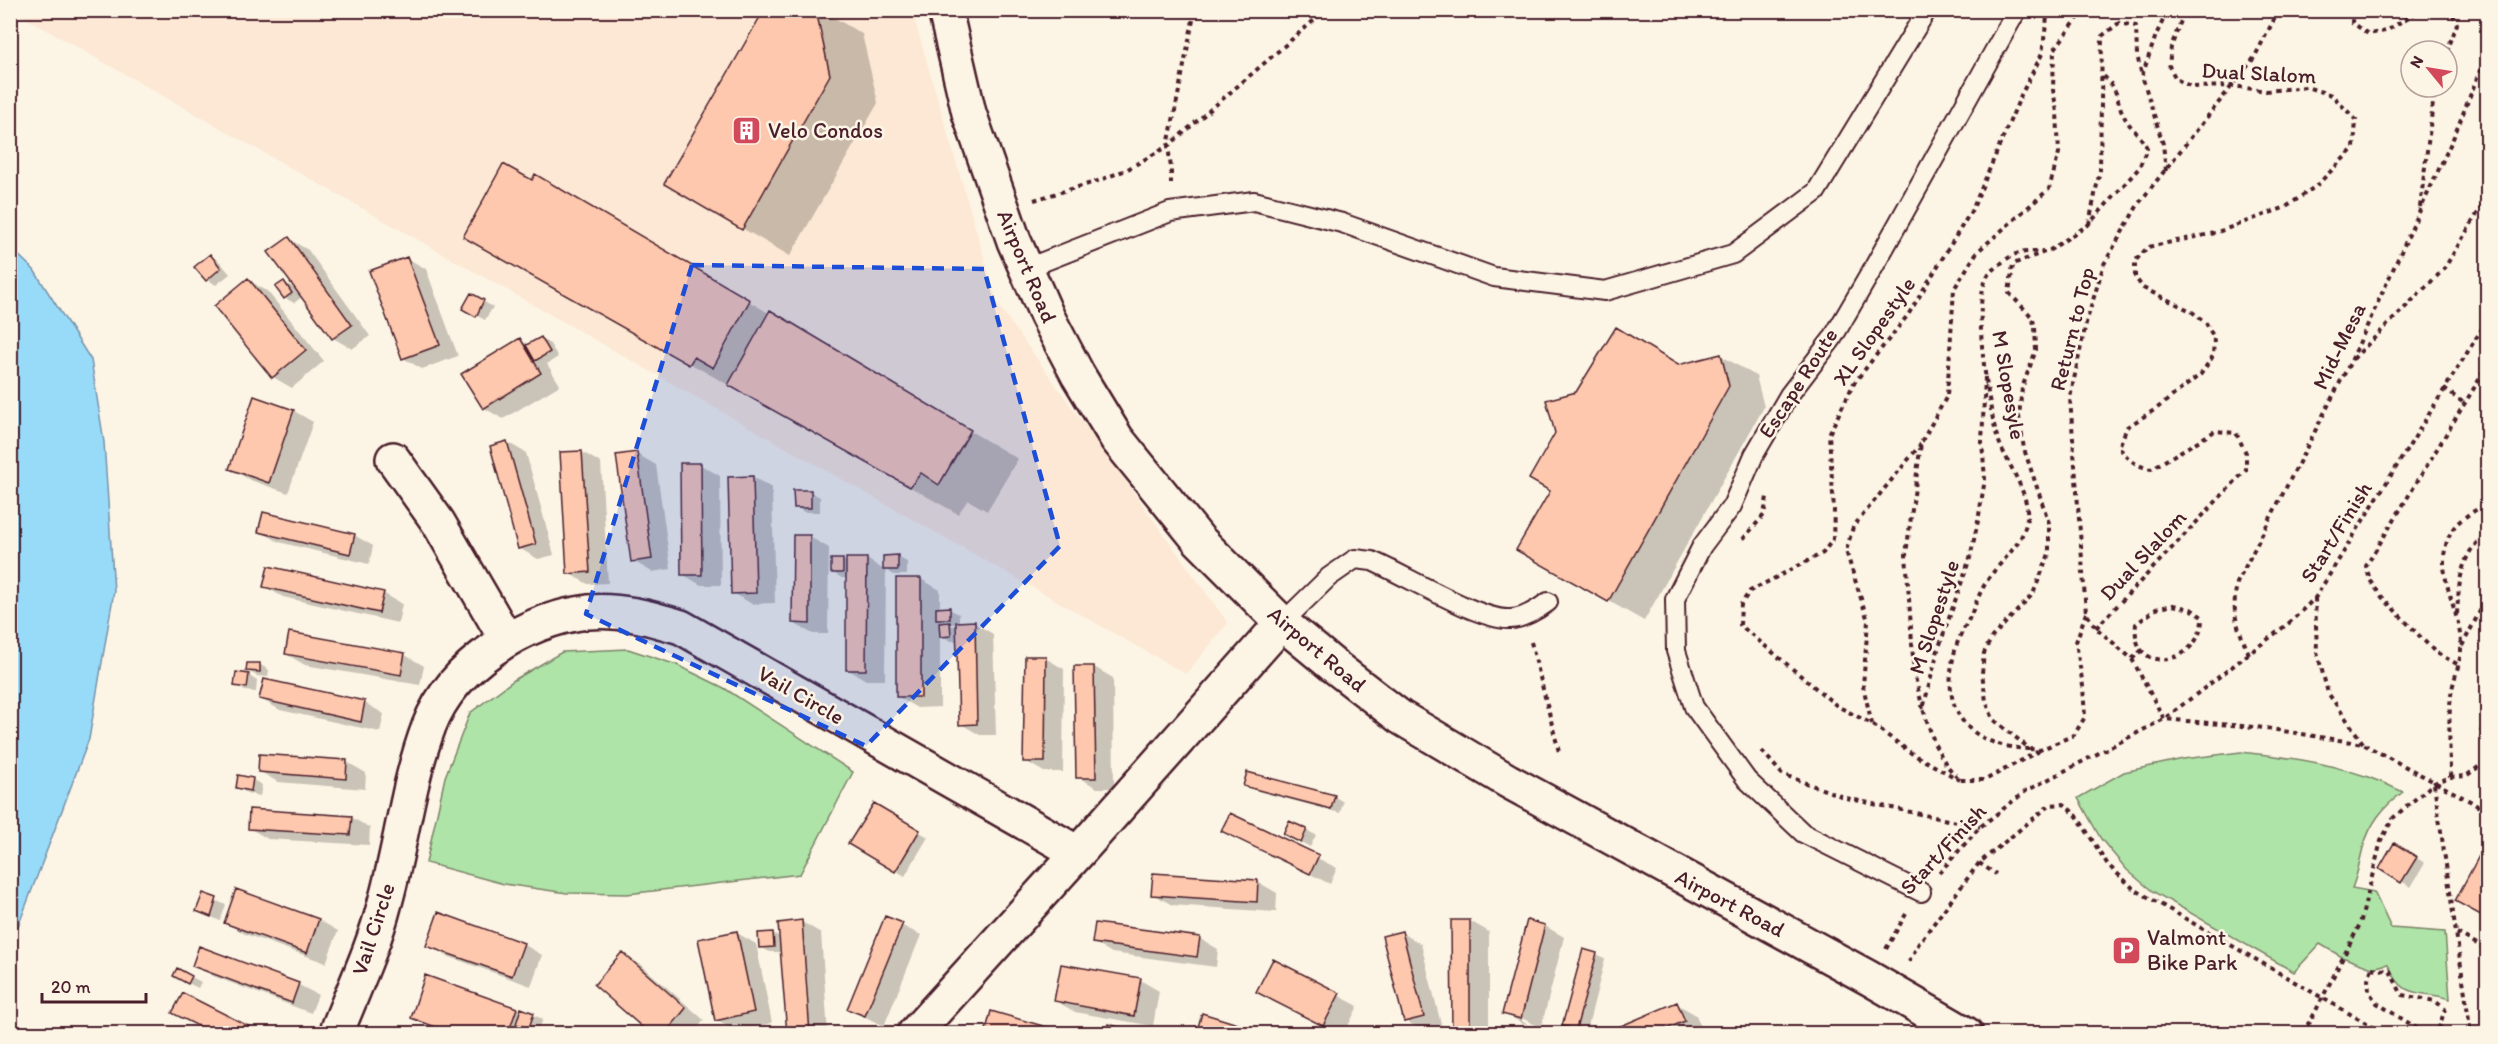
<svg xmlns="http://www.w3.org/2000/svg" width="2498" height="1044" viewBox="0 0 2498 1044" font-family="Itim,sans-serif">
	<rect width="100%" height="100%" fill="#fcf5e5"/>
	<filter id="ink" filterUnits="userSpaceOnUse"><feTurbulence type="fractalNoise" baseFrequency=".0167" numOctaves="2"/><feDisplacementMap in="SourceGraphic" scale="12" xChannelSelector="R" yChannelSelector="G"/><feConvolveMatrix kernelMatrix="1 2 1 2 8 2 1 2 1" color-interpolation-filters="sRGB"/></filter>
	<g filter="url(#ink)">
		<path fill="#fce8d4" d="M13,11H912L998,305L1228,623L1186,674Z"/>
		<path fill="#aee4a7" stroke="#7c8269" stroke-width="1.5" d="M628,649L677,665L724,688L853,772L800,874L627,894L567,893L504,884L426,863L445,777L470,713L514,680L562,652Z
			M2241,752C2298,758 2352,766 2403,792C2383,807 2370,823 2363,848C2359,862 2358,874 2352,888L2374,892L2391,928L2445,932L2450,999C2418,989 2404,1002 2388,964L2372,968L2342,957L2320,944L2294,972L2152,891L2127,870L2101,839L2078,798L2124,772L2183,759Z"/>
		<path fill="#97dbf9" stroke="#7890a7" stroke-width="1.5" d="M11,248L34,270L91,360L104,442L114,591L89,739L11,945Z"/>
		<path fill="#0003" fill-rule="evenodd" d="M766,10H821L862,34L878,103L790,256L666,184Z
			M535,176L1018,459L987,511L968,500L958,514L513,264Z
			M289,239L308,250L370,336L352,349L333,338L303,296L294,303L285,298L284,282L299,291Z
			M210,256L219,261L230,274L216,285L207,279Z
			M407,258L426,269L458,356L422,369L403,358Z
			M248,280L267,291L324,361L292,388L273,377Z
			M472,295L493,307L485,320L464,309Z
			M541,339L550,344L558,357L547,364L560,385L503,419L484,408L520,340L530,345Z
			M1720,355L1756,376L1764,407L1644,621L1554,570L1679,366Z
			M255,398L294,411L313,422L288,493L250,480L231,469Z
			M507,442L526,453L554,555L538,559L519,548Z
			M582,452L601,463L608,583L588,584L568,573Z
			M637,454L656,465L671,569L652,572L633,561Z
			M701,465L720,476L721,585H701L682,574Z
			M753,477L772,488L775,603L752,604L733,593Z
			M811,492L820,497V512H804L795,507Z
			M260,531L354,535L373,546L369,564L279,542Z
			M810,537L829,548L828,634H813L793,623Z
			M898,557L907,562V575H894L886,570L885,680H866L847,669L848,578H842L833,573L843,560L848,563L867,559L884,570Z
			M921,579L940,590V609H949L959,614V623H974L993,634L996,735H980L961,724L958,641H951L940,635V707L917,708L898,697ZM950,624H958V628Z
			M264,586L383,593L402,604L398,623L283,597Z
			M286,654L405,655L424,666L420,685L305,665Z
			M1045,658L1064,669L1063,772H1044L1025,761Z
			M259,664L269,670L268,677L257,676L248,671Z
			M1094,667L1113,678L1114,788H1097L1078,777Z
			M248,675L257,681L256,692L245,691L236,685Z
			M265,680L365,703L384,714L380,732L280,710L261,699Z
			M347,762L366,773L365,789L278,782L259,771Z
			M240,777L253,780L262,785L260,796L247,793L238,788Z
			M1245,785L1334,796L1343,802L1340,813L1254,790Z
			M874,805L928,837L905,876L850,844Z
			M1231,815L1337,868L1330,884L1223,830Z
			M351,817L370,828L369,845L268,839L249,828Z
			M1290,823L1316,835L1310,847L1295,839Z
			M2395,845L2425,863L2411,887L2381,869Z
			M1258,882L1277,893L1276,912L1172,905L1153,894Z
			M237,891L319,920L338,931L326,963L245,934L226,923Z
			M203,895L226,905L220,921L198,910Z
			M886,918L921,935L884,1026L849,1009Z
			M1470,921L1489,932V1034H1453Z
			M802,922L821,933L828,1034H788L782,952H770L760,947L773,933L781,938Z
			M1545,926L1564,937L1541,1028L1522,1018V1021L1530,1026L1523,1024L1504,1013Z
			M737,933L756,944L772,1023L735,1031L716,1020Z
			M1402,933L1421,944L1442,1028L1425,1032L1406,1021Z
			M1199,938L1218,949L1216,967L1112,953L1093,942Z
			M523,944L542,955L531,986L447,956L428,945Z
			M200,948L299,985L318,995L311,1013L213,976L194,965Z
			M622,954L641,965L704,1020L693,1034H652Z
			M1596,954L1605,959L1586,1034L1564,1025Z
			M1274,961L1358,1006L1344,1034H1339L1277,1002Z
			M178,970L201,982L198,988L184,981Z
			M1140,980L1159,991L1153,1026L1075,1012L1056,1001Z
			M1677,1004L1696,1015L1703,1032L1698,1034H1610Z
			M517,1009L543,1019L538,1032L532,1030L531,1034H447L412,1017Z
			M1121,1029L1129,1034H1107Z"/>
		<path fill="#fdc8ae" stroke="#4a1f2b" stroke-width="1.5" d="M764,10H816L830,75L742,230L664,184Z
			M503,164L532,180L535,174L750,300L713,368L694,357L689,365L463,237Z
			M289,237L352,325L332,339L268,252Z
			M210,254L221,268L206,281L194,267Z
			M407,257L440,345L402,359L369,271Z
			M248,278L306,350L272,378L214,306Z
			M284,281L292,293L284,299L275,287Z
			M471,293L484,300L476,317L462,309Z
			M770,310L971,430L939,485L921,473L910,487L728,385Z
			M1616,327L1678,365L1721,354L1729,386L1608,602L1516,550L1550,491L1529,479L1555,433L1546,400L1576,392Z
			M541,337L550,352L535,361L526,345Z
			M520,338L541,373L483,409L461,374Z
			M254,396L294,410L269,483L229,469Z
			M507,441L536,544L518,549L490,446Z
			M582,451L590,572L567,574L560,452Z
			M637,452L652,559L631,562L616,455Z
			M680,463H701L702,575H681Z
			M753,476L756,593L731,594L728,477Z
			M793,490H811V508H794Z
			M263,512L355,534L350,554L258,532Z
			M793,535H810V624L792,623Z
			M898,555V570H883V556Z
			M846,558H867L866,670H846Z
			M831,559H843V573H831Z
			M268,566L384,592L379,613L263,587Z
			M896,578H921V697H896Z
			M950,607V619H936V608Z
			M975,621L977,724L959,725L956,622Z
			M950,622L951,636L940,637L939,623Z
			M289,632L405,653L401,675L285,654Z
			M1025,656H1046L1045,762H1023Z
			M247,663H260V672L246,671Z
			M1074,666H1094L1096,778H1076Z
			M236,672L249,674L247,688L234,686Z
			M264,679L365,701L361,722L259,699Z
			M259,754L347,760L346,779L258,772Z
			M1247,772L1335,795L1331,809L1243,786Z
			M238,775L253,778L251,791L236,788Z
			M874,803L920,830L895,872L848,844Z
			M249,809L352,816L350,835L248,829Z
			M1230,813L1319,855L1310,874L1221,831Z
			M1289,821L1307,829L1301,843L1283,834Z
			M2394,843L2417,857L2401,883L2379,869Z
			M2480,854L2488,859V919L2455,901Z
			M1153,873L1258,880L1257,902L1151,895Z
			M236,889L319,919L307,953L224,923Z
			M203,893L217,898L211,917L196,911Z
			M438,912L524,943L512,976L426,946Z
			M885,916L903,923L865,1016L847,1009Z
			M802,920L810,1034H787L778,923Z
			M1451,920H1470V1034H1452Z
			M1527,920L1545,925L1521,1019L1502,1014Z
			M1095,923L1200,937L1197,957L1092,943Z
			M737,931L754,1012L715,1021L698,939Z
			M1402,931L1424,1017L1404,1022L1382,936Z
			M773,932L774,947L759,948L758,933Z
			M199,946L299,983L292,1003L192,966Z
			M1583,949L1597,953L1576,1029L1562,1026Z
			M622,952L686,1008L665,1034H650L594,985Z
			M1273,959L1340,993L1323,1026L1256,992Z
			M1061,964L1141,978L1134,1016L1054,1001Z
			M177,968L192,976L188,984L173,976Z
			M425,975L517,1008L508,1034H455L411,1018Z
			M183,993L264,1034H214L172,1013Z
			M1677,1002L1685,1021L1654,1034H1608L1607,1032Z
			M521,1008L534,1013L529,1028L516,1024Z
			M991,1011L1071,1034H985Z
			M1202,1013L1270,1034H1196Z
			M1108,1024L1122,1028L1120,1034H1105Z"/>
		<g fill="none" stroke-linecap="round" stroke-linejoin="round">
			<defs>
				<path id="service" d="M1025,269L1170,212L1254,201L1342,223L1494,277L1605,291L1733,254L1816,192L1927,10
					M1282,623L1329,577L1355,559L1372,561C1403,574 1480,621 1510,619C1523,619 1537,610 1548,602
					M1921,892L1803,833L1747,780L1694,707L1676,651L1675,599L1702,546L1732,506L1754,455L1789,395L1832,339L1871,272L2017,10"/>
				<path id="minor" d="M945,10L969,113L1014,241L1047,316L1078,375L1117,439L1199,540L1282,623L1334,666L1400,717L1508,781L1869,978L1966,1034
					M393,459L438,522L506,639
					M336,1034C352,992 373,949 384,906C401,847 407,784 429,726C453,664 524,620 588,612C620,609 651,618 681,627L1078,853
					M914,1034L1078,853L1282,623"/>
			</defs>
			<use href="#service" stroke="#4a1f2b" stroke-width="22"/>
			<use href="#minor" stroke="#4a1f2b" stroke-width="38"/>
			<path stroke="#4a1f2b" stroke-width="4" stroke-dasharray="4.5 4.5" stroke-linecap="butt" d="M1435,10L1446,14
				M2279,10L2254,58L2139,203L2104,264L2086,323L2070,398L2086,613L2096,628L2132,659L2164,719L2265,728L2363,744L2470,801L2488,813
				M2353,10L2352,22L2368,34L2386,31L2420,10
				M2447,52L2457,24L2451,10
				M2166,171L2163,144L2142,76L2156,35L2168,10
				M1171,184V168L1168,146L1195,10
				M1034,200L1095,182L1126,170L1168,146L1326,10
				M2420,207L2435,87
				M2089,224L2100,170L2102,36L2119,23L2136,26L2137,55L2142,76
				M2353,359L2444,269L2488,196
				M1985,377L1982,442L1985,479L1978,521L1970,558L1938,650L1923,709L1935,745L1947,766L1960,780H1985L2039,751
				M2444,389L2464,403
				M1743,539L1764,515L1767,497
				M2315,598L2317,652L2328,693L2363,743
				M2173,605L2191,609L2202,617C2203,665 2130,679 2136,624L2156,609Z
				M2086,613L2076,642L2083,686L2085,717L2074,735L2040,750L2030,749L1993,719L1986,701L1982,673L1984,653L1992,637L2033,594L2049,554V523L2024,449L2019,416L2022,388L2036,350L2035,327L2032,317L2009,293L2013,264L2050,250L2088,225L2139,168L2147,148C2140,134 2131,129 2125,118C2114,98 2121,90 2101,74
				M2457,614C2459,583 2460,552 2488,533
				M2096,628L2246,470V453L2236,433L2215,431L2151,469C2135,466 2128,459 2119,447L2127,427L2156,409L2201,374L2213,356L2214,338L2206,323L2191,311L2143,288L2135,277V261L2148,247L2215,233L2286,207L2316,186L2354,148L2356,120L2332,95L2306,87L2266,91L2233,86L2192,87L2176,79L2169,66L2171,47L2185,10
				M1531,642L1559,752
				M2462,646L2481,609L2488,605
				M2249,654C2237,625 2231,615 2237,583L2351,361L2455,134L2488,50
				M2132,659L2142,650
				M2457,664L2435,652L2382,597L2370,580L2366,566L2488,365
				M1923,709L1914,673L1906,554L1921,443L1947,396L1954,289L1977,252L2049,189L2059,153L2057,112L2053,90L2054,50L2084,10
				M2488,711L2480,736L2488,740
				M1872,724L1863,686L1868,621L1846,551L1853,527L1921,444
				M2029,749C1964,746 1937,706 1957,644C1960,635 1965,627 1969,619C1975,606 1980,590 1989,578C2003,558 2024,544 2027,518C2030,491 2003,459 1996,433C1988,400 1971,304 1988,275C1990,272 1995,269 1998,266C2016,250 2020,253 2043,251
				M1762,751L1782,774L1846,798L1980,827
				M2450,777C2450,750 2448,722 2451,695C2453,680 2462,660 2461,645C2460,607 2432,572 2450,534C2457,518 2476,512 2488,501
				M1960,780L1914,755L1872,724L1837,706L1740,625L1741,604L1750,591L1823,553L1833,539L1834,510L1829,434L1854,383L1908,315L1973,208L2021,95L2042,54L2048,10
				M2434,784L2471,1034
				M1979,863L1996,874
				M1939,873L1980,827L2026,791L2164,719L2289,623L2315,598L2488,319
				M2457,933L2488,950
				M1886,949L1906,914
				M1909,962L1919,943L1979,863L2050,805L2064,804L2077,816L2108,865L2134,889L2385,1034
				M2372,968L2390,971L2402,995L2435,1001L2445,1009L2438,1031L2418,1029L2377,1003L2369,992L2368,979Z
				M2304,1034L2360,924L2381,841L2393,818L2434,783L2450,777L2466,776L2488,760"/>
			<use href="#service" stroke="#fcf5e5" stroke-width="18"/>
			<use href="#minor" stroke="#fcf5e5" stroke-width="33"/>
		</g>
	</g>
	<path fill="#1d4ed8" fill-opacity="0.2" stroke="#1d4ed8" stroke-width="4.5" stroke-dasharray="12 8" stroke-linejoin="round" d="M692,265L984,269L1060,546L866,746L586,614Z"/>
	<defs>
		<symbol id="building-square" viewBox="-11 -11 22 22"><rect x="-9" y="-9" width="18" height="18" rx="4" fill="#d1495b" stroke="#fcf5e5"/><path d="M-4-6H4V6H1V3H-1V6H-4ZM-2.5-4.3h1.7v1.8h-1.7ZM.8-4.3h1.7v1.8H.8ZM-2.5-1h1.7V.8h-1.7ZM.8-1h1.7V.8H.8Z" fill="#fff"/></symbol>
		<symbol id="parking-square" viewBox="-11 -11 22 22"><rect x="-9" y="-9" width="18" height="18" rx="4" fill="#d1495b" stroke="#fcf5e5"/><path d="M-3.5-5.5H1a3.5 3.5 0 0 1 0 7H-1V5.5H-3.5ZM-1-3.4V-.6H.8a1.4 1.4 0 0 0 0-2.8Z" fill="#fff"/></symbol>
	</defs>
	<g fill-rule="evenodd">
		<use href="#building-square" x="730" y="114" width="33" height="33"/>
		<use href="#parking-square" x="2110" y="934" width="33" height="33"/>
	</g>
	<g text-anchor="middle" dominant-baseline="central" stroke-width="5" stroke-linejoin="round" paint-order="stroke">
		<g font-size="22" fill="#4a1f2b" stroke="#fcf5e5">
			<text transform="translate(2259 73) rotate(3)">Dual Slalom</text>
			<text transform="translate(1027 266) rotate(67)">Airport Road</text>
			<text transform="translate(2072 329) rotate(-76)">Return to Top</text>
			<text transform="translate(1874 331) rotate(-55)">XL Slopestyle</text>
			<text transform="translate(2339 346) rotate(-64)">Mid-Mesa</text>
			<text transform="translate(1798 383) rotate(-57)">Escape Route</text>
			<text transform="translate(2009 385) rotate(80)">M Slopesyle</text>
			<text transform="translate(2336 532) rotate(-58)">Start/Finish</text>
			<text transform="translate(2143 555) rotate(-47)">Dual Slalom</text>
			<text transform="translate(1934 617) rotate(-72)">M Slopestyle</text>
			<text transform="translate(1317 649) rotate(40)">Airport Road</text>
			<text transform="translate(801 695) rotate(30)">Vail Circle</text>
			<text transform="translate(1943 849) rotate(-47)">Start/Finish</text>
			<text transform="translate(1730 903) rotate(28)">Airport Road</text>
			<text transform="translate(373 929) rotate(-72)">Vail Circle</text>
		</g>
		<g font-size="22" fill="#4a1f2b" stroke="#fcf5e5" text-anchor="start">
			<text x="768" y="130">Velo Condos</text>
			<text x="2147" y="937">Valmont<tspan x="2147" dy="25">Bike Park</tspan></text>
		</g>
	</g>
	<rect width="2498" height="1044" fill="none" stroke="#fcf5e5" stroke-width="36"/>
	<rect x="18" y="18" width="2462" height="1008" fill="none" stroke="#4a1f2b" stroke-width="2" filter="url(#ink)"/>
	<g transform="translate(2429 69) rotate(300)"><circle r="28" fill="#fcf5e5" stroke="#b59f9b" stroke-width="1.5"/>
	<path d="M0-4.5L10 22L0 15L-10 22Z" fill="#d1495b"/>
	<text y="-9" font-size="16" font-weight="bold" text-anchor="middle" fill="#4a1f2b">N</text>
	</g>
	<path d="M42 993v9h104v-9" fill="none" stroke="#4a1f2b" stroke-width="3"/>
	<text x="51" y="993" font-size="18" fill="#4a1f2b" stroke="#fcf5e5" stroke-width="4.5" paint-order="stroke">20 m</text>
</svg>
